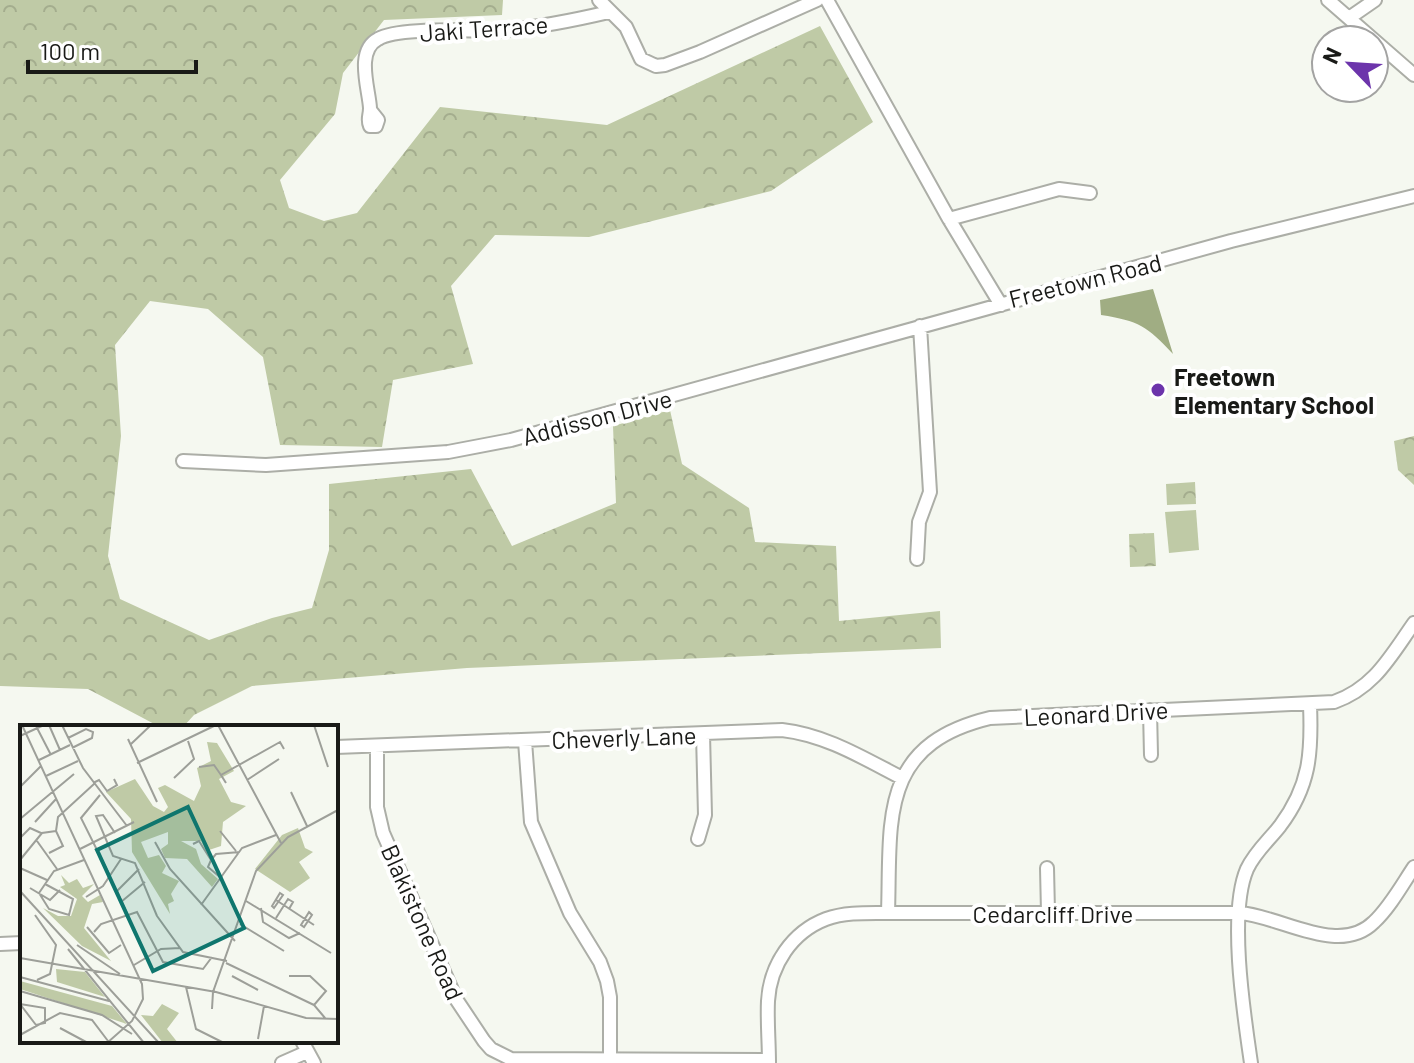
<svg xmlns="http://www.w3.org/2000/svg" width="1414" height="1063" viewBox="0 0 1414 1063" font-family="Barlow,sans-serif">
	<defs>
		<pattern id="forest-crowns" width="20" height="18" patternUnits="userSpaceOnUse" patternTransform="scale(2)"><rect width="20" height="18" fill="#bfcaa6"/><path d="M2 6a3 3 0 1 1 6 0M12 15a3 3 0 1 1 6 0" fill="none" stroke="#a4ad8e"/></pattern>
	</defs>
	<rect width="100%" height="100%" fill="#f5f8f0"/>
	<path fill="#bfcaa6" d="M1196,510L1199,550L1169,553L1165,512Z"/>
	<path fill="url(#forest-crowns)" d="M0,0H503L502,15L384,20L343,73L335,114L280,180L289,208L324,221L357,213L440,107L607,125L820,26L873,122L771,191L589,237L495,235L451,286L473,364L393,380L382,447L280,445L263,357L208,309L150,301L115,345L121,436L108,556L120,599L209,640L272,618L312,608L329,550V484L471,469L512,546L616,503L613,426L670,410L682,464L749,508L755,542L836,546L839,621L940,611L941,648L467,668L252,686L194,715L183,727H160L88,689L0,686Z
		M1414,436V485L1398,470L1394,441Z
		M1195,482L1196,504L1167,505L1166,484Z
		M1154,533L1156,566L1130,567L1129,534Z"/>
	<path fill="#a0ad83" d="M1153,289L1173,354C1147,326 1139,321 1101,315L1100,300Z"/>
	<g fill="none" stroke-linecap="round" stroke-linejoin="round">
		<defs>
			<path id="street" d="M599,0L626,27L641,59L656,66L665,65L700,52L817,0
				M827,0L949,219L1001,305
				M1328,0L1414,75
				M1349,18L1375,0
				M370,110L378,120L376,126H370C367,119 370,116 370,108C369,89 355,51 378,39C400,26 477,32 506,30C541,27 575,20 609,12
				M949,219L1059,189L1090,193
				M183,461L266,465L448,452L511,440L1231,241L1414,196
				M917,559L919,522L930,492L920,326
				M1150,710L1151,755
				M525,741L531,822L570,913L600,962L607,981L610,997V1058
				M377,746V807L383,833L456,999L484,1041L491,1049L511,1059L769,1060
				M336,747L782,730C826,735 863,758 902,778
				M698,839L705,815L703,734
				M1047,868L1048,912
				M888,913C891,820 878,745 990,718L1334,702C1374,688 1390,657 1414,623
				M0,944L22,943
				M302,1041L314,1063
				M282,1063L307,1052
				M769,1063C769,1042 767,1021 768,1001C770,965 792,932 826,919C845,912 867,913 888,913H1240C1281,916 1339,957 1374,922C1390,907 1402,885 1414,867
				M1251,1063C1244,1015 1228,913 1247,869C1255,852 1269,840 1280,826C1310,786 1312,753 1310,705"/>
		</defs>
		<use href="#street" stroke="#acaea7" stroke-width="16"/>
		<use href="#street" stroke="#fff" stroke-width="12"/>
	</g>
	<circle fill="#6c34ab" stroke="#fff" stroke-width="3" cx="1158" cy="390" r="8"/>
	<g text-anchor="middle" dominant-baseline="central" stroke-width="8" stroke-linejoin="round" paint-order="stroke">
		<g font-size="24" fill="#191a17" stroke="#fff">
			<text transform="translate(484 28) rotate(-4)">Jaki Terrace</text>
			<text transform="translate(1085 280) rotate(-14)">Freetown Road</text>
			<text transform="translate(597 417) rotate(-15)">Addisson Drive</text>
			<text transform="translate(1096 713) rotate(-3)">Leonard Drive</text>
			<text transform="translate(624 737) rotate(-2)">Cheverly Lane</text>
			<text x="1053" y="913">Cedarcliff Drive</text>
			<text transform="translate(423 922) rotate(66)">Blakistone Road</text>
		</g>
		<g font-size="24" font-weight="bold" fill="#191a17" stroke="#fff" text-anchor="start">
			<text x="1174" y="376">Freetown<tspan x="1174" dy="28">Elementary School</tspan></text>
		</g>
	</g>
	<g transform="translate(20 725)">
		<rect width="318" height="318" fill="#f5f8f0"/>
		<path d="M187,17L197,18L214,46L199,54L211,77L226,81L203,97L201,121L186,126L181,116H161L176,124L181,139L198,154L192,162L167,134L145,133L141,124L148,119V107L121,117L128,133L139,130L146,141L142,148L159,156L151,169L154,176L148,179L150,189L112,127L111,94L86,67L115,54L133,81L144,87L148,82L138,63L145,60L174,76L181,61L177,43L191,36ZM278,103L285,123L293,127L279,137L290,153L270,167L235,144L262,110ZM41,150L49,158L57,154L63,163L74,159L62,171L68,177L80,170L83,177L72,179L64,203L91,236L62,221L23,183L38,191H51L57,174L40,162L45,160ZM36,244L65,247L85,272L37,257ZM0,256L92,281L107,299L0,264ZM142,279L159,288L147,304L158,318H143L121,290L133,291Z" fill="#bfcaa6"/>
		<path fill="none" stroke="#9d9f99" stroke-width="2" d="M2,0L122,259L123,274L112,296L87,318M29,0L40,25M42,0L63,43L107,101M198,0L261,118M294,0L308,42M16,1L31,30M0,11L24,0M48,13L66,4L73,7L72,13L52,23M108,14L137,77M111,19L131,0M19,35L50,20M117,38L196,0M179,42L194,40L201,50M26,51L58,36M154,53L174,34L168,16M227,55L259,34M73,58L79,55L87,66L97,60L94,54M206,58L201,50L260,17L264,24M0,62L21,41M271,67L287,101M80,70L61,93L90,151M0,94L54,49M15,97L36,74M36,106L38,92L74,59M200,106L216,126M95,108L83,90L76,91L93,131L115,138L137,191M0,113L10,103L21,108M17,116L37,144M135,117L150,144L215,216M173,119L179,116L191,135L188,142L201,153M60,124L114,97M29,128L43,121L36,106M0,135L22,108L36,106M191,135L196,129L220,127M0,143L27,155M10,163L30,175L40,165M0,166L139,318M19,168L29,184L49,190L53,174L25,159M19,168L34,146L64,135M260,168L263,170L254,183L252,181ZM66,172L83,161L101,134M256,175L294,200M226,176L311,228M101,177L125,157M181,180L222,123L256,110M241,183L243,197L269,213L280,208M289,187L292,190L284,202L281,200ZM15,190L36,220L30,249L17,255M108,191L97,166L119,144M137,191L163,227L207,236M256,193L268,174L273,177L269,184M220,199L264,226M67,202L89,228L101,220M74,207L81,199L117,187L143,237L183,244L192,232M57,220L100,249M48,224L124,318M0,233L196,267L286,293L318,294M206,238L294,280M114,240L141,224L160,223M212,251L238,265M269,251H290L306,266L294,280L305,293M0,252L89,276M166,262L176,304L204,318M0,266L82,290L112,309M0,279L25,283V298L16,300ZM192,284L193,267L236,146L268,112L318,85M40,303L68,318M0,310L40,288L72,295L88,316M238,314L244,281"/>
		<path fill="#0f766e" fill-opacity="0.15" stroke="#0f766e" stroke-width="4" d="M168,82L224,203L133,246L77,125Z"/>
		<rect width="318" height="318" fill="none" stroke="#191a17" stroke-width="4"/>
	</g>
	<g transform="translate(1350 64) rotate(295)"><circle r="38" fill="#ffffff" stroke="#a3a3a2" stroke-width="2"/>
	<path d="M0-6L14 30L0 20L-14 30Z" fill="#6c34ab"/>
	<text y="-12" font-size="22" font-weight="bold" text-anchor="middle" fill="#191a17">N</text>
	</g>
	<path d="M28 60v12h168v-12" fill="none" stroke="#191a17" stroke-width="4"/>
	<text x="40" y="60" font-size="24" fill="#191a17" stroke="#ffffff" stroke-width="6" paint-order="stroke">100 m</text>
</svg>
